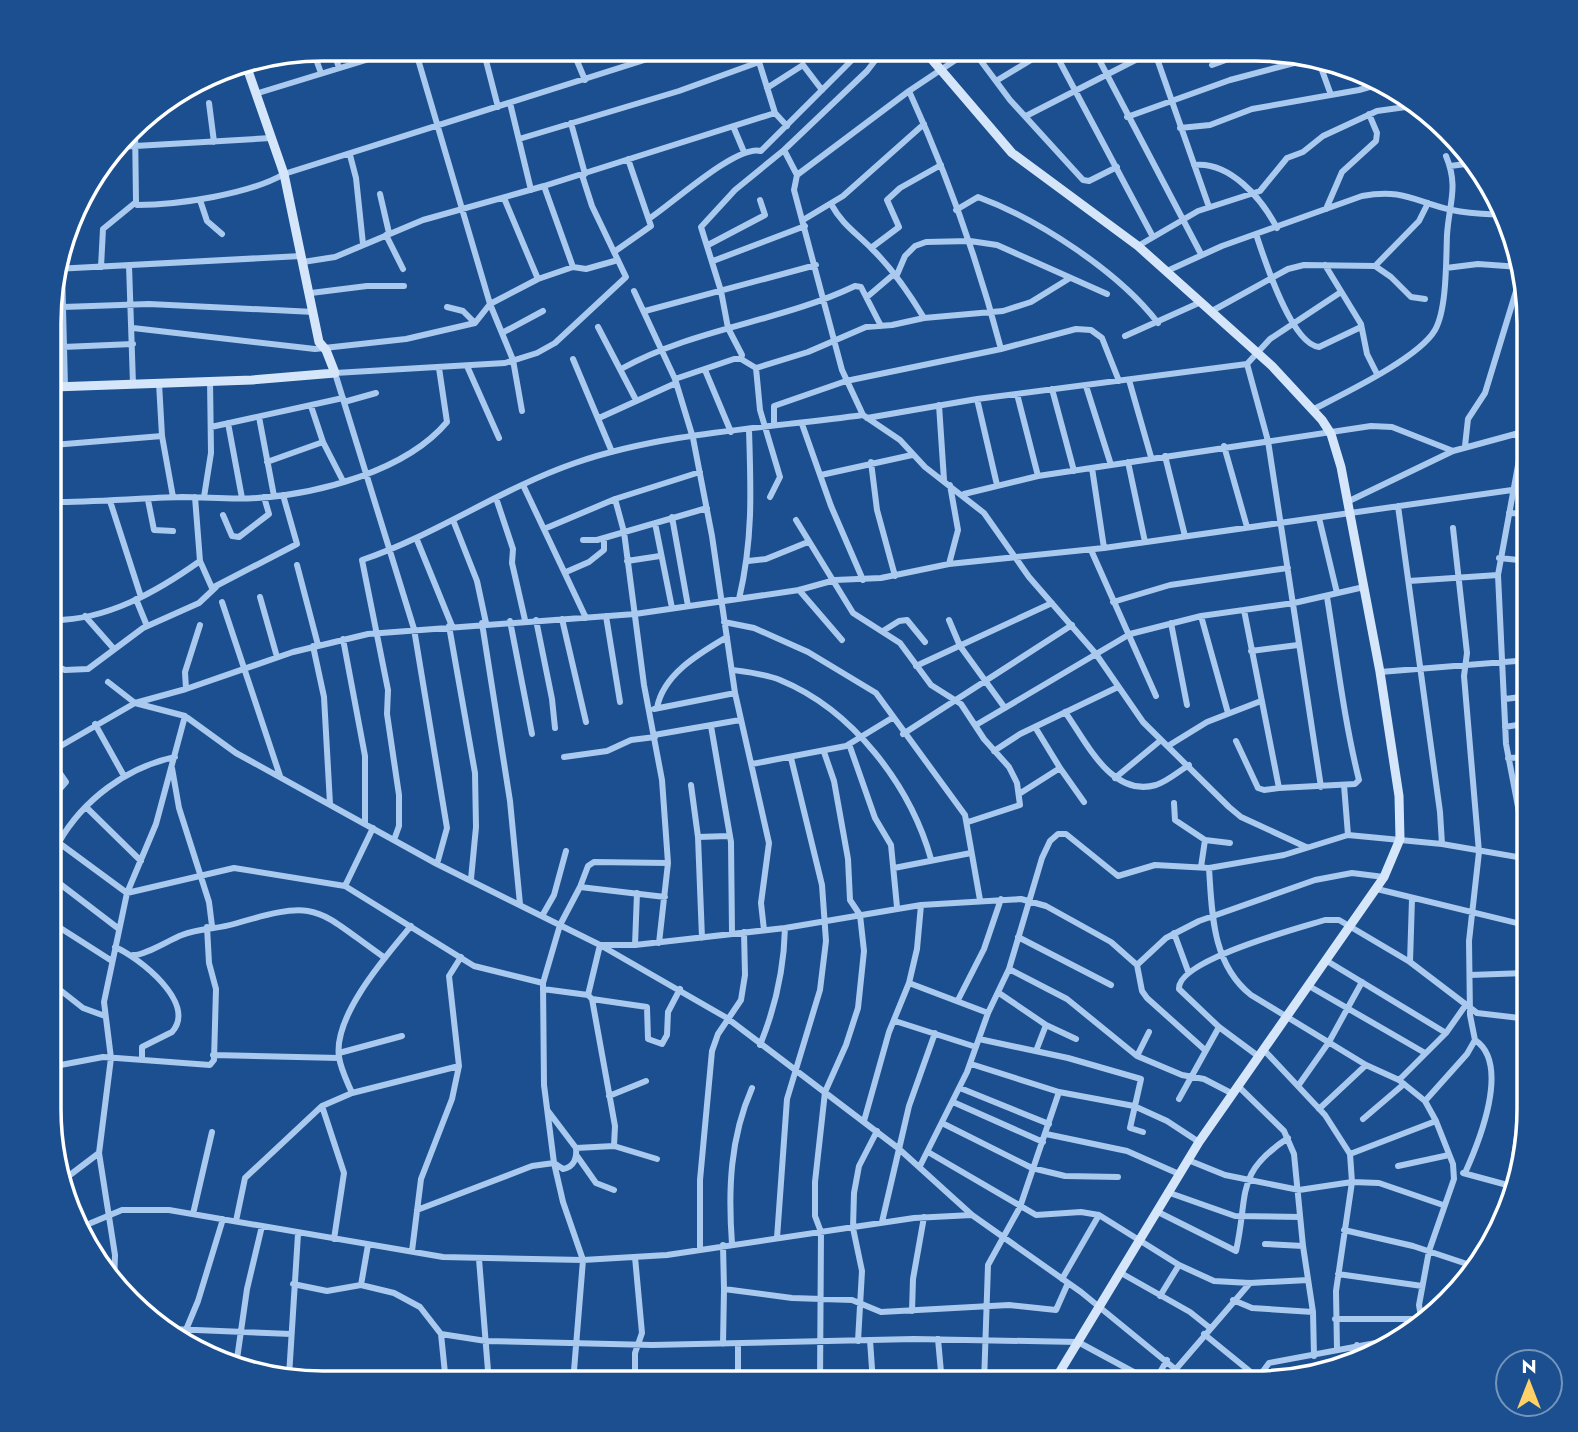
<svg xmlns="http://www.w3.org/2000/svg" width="1578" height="1432" viewBox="0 0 1578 1432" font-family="Jost,sans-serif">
	<rect width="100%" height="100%" fill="#1b4f8f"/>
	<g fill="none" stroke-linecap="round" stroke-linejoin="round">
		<path stroke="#a9c9ee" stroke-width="6" d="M333,49L339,68
			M415,49L490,304L513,360L522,411
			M483,49L498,107
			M572,49L585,80
			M755,49L775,113
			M972,49L909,91L797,175L794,190L842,370L863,415L900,440L925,467L984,513L1029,577L1096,654L1143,722L1229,807L1241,817L1306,847
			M972,49L1010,100L1083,180L1089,181L1117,167
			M1053,49L1153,237
			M1094,50L1201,254
			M1154,50L1209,207
			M313,51L321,73
			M1319,62L1331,95
			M1212,65L1253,50
			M996,81L1049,49
			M767,88L803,65L822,90
			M909,91C947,174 978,261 1001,349
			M255,94L402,49
			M209,103L214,142
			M510,103L531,190
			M1026,116L1155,50
			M1127,117L1230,80L1309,59
			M571,123L585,174
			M733,126L744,152
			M1180,128L1210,125L1252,109L1359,90L1383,83
			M519,139L679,91L759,62
			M118,147L271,138
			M784,150L797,175
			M350,155L356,178L363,244
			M1194,165C1230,161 1262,199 1277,228
			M1450,166L1474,163
			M544,186L573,267
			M380,194L389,233
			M504,198L538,279
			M200,200L207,221L222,234
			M136,202L137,205C178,205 250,194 284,174L679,49
			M831,204C842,224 855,232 871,248C892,268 909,293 924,318
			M1326,209L1342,172L1376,141L1377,133L1369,114
			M956,210L978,197C1038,219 1119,272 1158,323
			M650,218C673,203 737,144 761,151L863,49
			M803,220L843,196L924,124
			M1256,234C1264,258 1291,344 1319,347L1361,327
			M386,235L403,269
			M708,245L765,215L760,200
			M1138,246L1198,211L1260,191L1287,158L1303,152L1323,136L1377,111L1413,106
			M871,248L899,227L887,200L900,188L941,165
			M614,252L651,226L628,159
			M713,261L805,226
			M303,262L335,257L423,220L544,186L775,113L787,126
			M129,265L133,384
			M1325,265L1361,324L1367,354L1377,374
			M1375,266L1419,221L1428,203
			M101,267L103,229L136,202L135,126
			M1446,268L1478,264L1520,267
			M55,269L301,256
			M62,269L65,386
			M1167,271L1222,246L1362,196C1404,188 1415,202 1452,210C1470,214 1489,214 1506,215
			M896,277L905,256L915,246L926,242L970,241L997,245L1107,294
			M634,291L675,379L693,438L712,536L735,693L769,843L761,903L764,930
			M311,293L367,286H404
			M867,297L894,274
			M63,307L149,304L314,312
			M447,307L463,311L475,323
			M645,311L816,265
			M1212,311L1288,269L1304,265L1375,266L1391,277L1411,297L1425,299
			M598,327L636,400
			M133,328L315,349L406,339L475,323L490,304L538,279L573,267L586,269L618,260
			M502,333L543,311
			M1125,336L1201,302
			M63,347L133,344
			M573,359L612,452
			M741,359L742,355L728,328L721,291L701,227L735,190L784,150L867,71L884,49
			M1247,364L1268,441L1321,787
			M467,366L499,438
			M756,368L760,410L780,477L770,497
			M621,369C695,328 780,322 855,286L861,287L881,326
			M705,370L731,432
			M675,379L734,359H741L756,368L808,352L866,327L892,325L924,318L1003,311L1031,302L1070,278
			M1129,380L1151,457
			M159,383L162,436L173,497
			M1086,386L1111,465
			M1052,389L1074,471
			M1017,394L1038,476
			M977,399L997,485
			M344,402L376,393
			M939,405L944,480
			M1314,409C1343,394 1419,358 1435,330C1447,309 1446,260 1447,235C1449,203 1459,187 1446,156
			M259,417L274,496
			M599,418L676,383
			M867,418L977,399L1247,364L1270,339L1341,292
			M228,423L242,498
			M802,424L831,506L863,580
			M774,425V406L846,381L1001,349L1076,329L1091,330L1102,338L1119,381
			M211,427L343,398
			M1519,433V460L1498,575L1506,744L1519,812L1529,929
			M323,442L343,481
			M53,445L162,436
			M1224,446L1247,527
			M1465,446L1468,419L1485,393L1521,275
			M1165,456L1185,536
			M267,462L323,442L311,406
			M871,462L877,510L895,576
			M1128,462L1145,542
			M1092,468L1104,548
			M821,475L912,455
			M523,485L586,618
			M964,494L1038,476L1371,426L1392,427L1453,451
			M195,497L200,561L212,588L297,544L283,495
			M204,497L211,453L210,380
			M496,498L513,549L512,563L525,620
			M615,499L624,532L644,685L662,780L668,863L659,943
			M148,500L154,530L173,531
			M110,501L141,597
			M53,502C96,502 139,498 182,497C207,497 232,500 257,498C318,494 406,471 447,422L439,368
			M1347,502L1453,451L1519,433L1528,422
			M1398,506L1440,812L1442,844
			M1509,513L1529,514
			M223,515L232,536L239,537L269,514L264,497
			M672,517L688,606
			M1319,518L1337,593
			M453,520L477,581L486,623
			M796,520L853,613L900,643L931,685L961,704L984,739L1009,767L1017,783L1020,805L968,822
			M655,523L672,608
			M544,529L615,499L700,472
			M417,540L452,626
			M583,540H597L707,508
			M1091,550L1156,696
			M1499,558L1529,561
			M627,561L660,556
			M748,561L766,559L808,542
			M949,564L958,530L950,485
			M297,565L318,645
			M566,572L589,562L604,550V538
			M1409,581L1498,575
			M799,590L842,640
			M260,597L277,657
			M136,599L147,626
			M739,599C753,540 751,490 749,430
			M222,602L280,776
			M1113,602L1170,585L1288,568
			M1244,610L1279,788L1355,784L1359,780C1344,720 1337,658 1327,597
			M85,616L114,649
			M606,616L620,702
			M1201,616L1228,713
			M562,619L586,722
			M52,620C106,621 158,591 200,561
			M536,620L552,699L555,728
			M949,620L960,646L1005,708
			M510,621L532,734
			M724,622L754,628L808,652L876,693L965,815L980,900
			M482,623L510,801L520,904
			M1171,623L1187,705
			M449,626L475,773L476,827L471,879
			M883,631L899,621L907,620L925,642
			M343,639L365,756V824
			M313,646L324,697L330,804
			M1251,651L1298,645
			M52,664L65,670L88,669L143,628L199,603L216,587
			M916,666L1052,603
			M733,670C748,672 765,674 780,680C853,710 910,785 931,859
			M1380,672L1529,660
			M108,682L135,703L185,716L236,753L437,864L600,945L727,1018L898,1148L972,1215L1081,1292L1191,1382
			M186,689L185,672L200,625
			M1505,699L1529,696
			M657,708C663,674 700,653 727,637
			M654,709L735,693
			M1065,712C1086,741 1111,798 1156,785C1168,781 1179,771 1189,765
			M95,724L124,776
			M976,725L1130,634L1201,616L1294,603L1364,587
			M711,726L731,842L732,933
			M1505,727L1529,723
			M903,734L1072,625
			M654,735L740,720
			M1236,741L1258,788L1264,790L1279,788
			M849,744L875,818L891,845L897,907
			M1168,746L1207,722L1261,701
			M52,751L135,703L186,689L293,652L368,634L635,614L799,590L835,580L881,578L949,564L1104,548L1512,490
			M994,751L1020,734L1118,687
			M564,757L607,751L631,740L655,737
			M1508,758L1529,757
			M752,764L846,746L892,718
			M172,768L179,808L209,902L212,926
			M1060,768L1084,802
			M1115,778L1161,740
			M691,785L698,837L702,938
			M1344,785L1348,835
			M1019,794L1060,768L1035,727
			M51,799L66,782L52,762
			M1174,803L1175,820L1205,840L1201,867
			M86,807L141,861
			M51,837L127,893L234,868L345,886L474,966L543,983
			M698,837L729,836
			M394,840L399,826V795L387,714L388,690L362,560C436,535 500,489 575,463C663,432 770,428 863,415
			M1205,840L1230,843
			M59,842C83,800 127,767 175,757
			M437,864L447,828L414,629L335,373L505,363L537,353L555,343L626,277L592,206L582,175
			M894,868L971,853
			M1209,868C1212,913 1212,964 1251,995L1366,1065L1399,1080L1425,1101L1436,1121L1453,1164L1454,1179L1429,1251L1419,1305L1422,1323
			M51,877L119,929
			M345,886L373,828
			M580,887L588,866L594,862L668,863
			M1377,889L1529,926
			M542,916L554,895L566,851
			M51,922L112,961
			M1174,933L1188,971
			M1018,937L1111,985
			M635,945L637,893
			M115,947C138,957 198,1003 172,1032L142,1047V1058
			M133,955C144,956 169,940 182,935C199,928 218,929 234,924C321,898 315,909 385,958
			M1327,961L1446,1033
			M1410,962L1412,899
			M1137,965L1166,938L1199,921L1315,880L1352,873L1384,877
			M1009,969L1067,999L1137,1056L1182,1075L1204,1079L1233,1094
			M1470,975L1529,973
			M50,982L83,1008L105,1016
			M909,983L988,1013
			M1309,986L1425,1053
			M543,989L588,995
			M999,993L1046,1025L1076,1039
			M592,999L647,1007L648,1039L662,1044L667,1035L668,1012L680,989
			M958,1000L984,949L1001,899
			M895,1021L976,1047
			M979,1039L1068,1058L1141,1079L1130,1128L1143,1132
			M760,1045C776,1006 784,970 785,928
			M1263,1049L1325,1115L1350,1154L1352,1182L1336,1291L1337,1350
			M1036,1051L1046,1025
			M339,1053L402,1036
			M213,1055L339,1058
			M1137,1056L1149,1032
			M1258,1056L1219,1027L1179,989C1177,960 1299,928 1325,920H1339L1410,962L1477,1013L1529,1019
			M971,1064L1059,1092L1134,1106L1167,1121L1199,1142
			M50,1067L103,1057L210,1065L214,1060L216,989L209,963L207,927
			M1399,1080L1446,1033L1465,1006
			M1238,1086L1284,1131L1294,1154L1303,1246L1313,1312L1314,1356
			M1298,1086L1329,1042L1362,982
			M960,1088L1049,1124
			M352,1093C347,1081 341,1070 339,1057C333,1016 386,956 411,926
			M609,1096L646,1081
			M1179,1099L1219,1027
			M1425,1101L1467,1054L1475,1040L1470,1015L1469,941L1479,852L1464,676L1467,653L1453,528
			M953,1102L1043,1142
			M322,1106L344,1173L334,1239
			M1319,1109L1366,1065
			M50,1115L56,1114
			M1363,1119L1404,1084
			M864,1121L889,1032L909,983L917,949L921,905
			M942,1123L1032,1168L1065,1176L1118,1177
			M1046,1134L1127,1151L1179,1174
			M614,1146L615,1126L592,999L588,995L600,945H635L785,928L921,905L1021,899L1046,906L1111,942L1137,965L1142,991L1147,998L1205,1050
			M576,1148L614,1146L657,1159
			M928,1152L1036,1215L1081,1212L1099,1215L1179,1265L1214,1281L1250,1283L1308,1280
			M1350,1154L1436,1121
			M577,1156L596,1183L614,1190
			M1188,1160L1225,1175L1299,1190L1352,1182L1379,1183L1443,1205
			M920,1166L967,1072L988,1013L1009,969L1042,858L1050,841L1058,834H1066L1118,876L1155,865L1209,868L1284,855L1348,835L1442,844L1529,859
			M1398,1166L1449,1155
			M1463,1173L1511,1186
			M1465,1173C1479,1142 1511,1064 1475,1040
			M62,1181L99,1153
			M1167,1192L1235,1216L1300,1217
			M417,1210L532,1166L554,1163L563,1169C574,1167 577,1158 576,1148L548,1111
			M1156,1211L1236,1251C1249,1193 1234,1174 1288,1138
			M193,1214L212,1132
			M236,1221L245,1178L322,1106L352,1093L459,1066
			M882,1222L909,1106L935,1033
			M79,1228L122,1210H169L443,1257L583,1260L667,1255L914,1218L972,1215
			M1344,1230L1413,1246L1473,1266
			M777,1238L787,1099L820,990L826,941L822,885L791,758
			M1492,1241L1510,1185L1522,1102L1529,1100
			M732,1244C728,1190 730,1138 752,1088
			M1265,1244L1303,1246
			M723,1245L724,1289L792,1298L852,1300L881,1312L1009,1305L1056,1310L1068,1283
			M700,1249V1180L712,1051L718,1034L741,1000L745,975L744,932
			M412,1251L421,1179L452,1099L459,1066L449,976L461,957
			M635,1257L642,1333L635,1353V1383
			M479,1259L489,1383
			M1121,1273L1190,1312L1210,1328
			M1338,1274L1422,1286
			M1062,1279L1099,1215
			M293,1284L327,1291L361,1285L394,1293L420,1307L441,1334L486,1341L652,1345L914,1339L1078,1342L1154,1383
			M114,1285L115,1255L99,1153L111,1058L104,1002L127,893L156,824L185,716
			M361,1285L368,1245
			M1160,1296L1179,1265
			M1233,1300L1252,1308L1313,1312
			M912,1311L913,1279L924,1217
			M1335,1319H1421
			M172,1329L291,1334
			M441,1334L446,1383
			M1204,1334L1263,1382
			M183,1337L198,1301L223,1219
			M938,1339L942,1383
			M870,1340L873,1383
			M858,1341L862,1271L853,1228L854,1193L859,1166L877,1131
			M723,1344L724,1289
			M738,1345V1383
			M1357,1345L1359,1362
			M236,1366L247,1289L262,1226
			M1176,1369L1250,1283
			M289,1376L298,1234
			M1255,1382L1269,1363L1397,1339
			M346,1383L356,1377L389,1383
			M573,1383L583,1260L563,1202L554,1163L544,1085L543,983L560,925L580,887L665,897
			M820,1383L821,1232L815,1216V1182L825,1092L846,1045L858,1008L864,951L860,915L850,900L848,859L834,781L824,752
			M984,1383L988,1265L1020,1207L1059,1092
			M1154,1383L1167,1360"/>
		<path stroke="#d6e6fa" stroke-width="9" d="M923,49L1012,153L1138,246L1272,366L1322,420L1331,434L1341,467L1380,672L1399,796L1400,839L1384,877L1199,1142L1053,1383
			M54,387L252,380L335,373L326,350L319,342L284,174L245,62"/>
	</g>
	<path d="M0 0H1578V1432H0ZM323 61H1255A262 262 0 0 1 1517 323V1109A262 262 0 0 1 1255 1371H323A262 262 0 0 1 61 1109V323A262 262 0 0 1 323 61Z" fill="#1b4f8f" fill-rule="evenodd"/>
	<path fill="none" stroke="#fff" stroke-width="3.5" d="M323 61H1255A262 262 0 0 1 1517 323V1109A262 262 0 0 1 1255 1371H323A262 262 0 0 1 61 1109V323A262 262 0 0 1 323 61Z"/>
	<g transform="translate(1529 1383)"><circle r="33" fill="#1b4f8f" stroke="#7695bc" stroke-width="2"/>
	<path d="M0-5L12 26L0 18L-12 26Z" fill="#ffd166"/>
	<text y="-10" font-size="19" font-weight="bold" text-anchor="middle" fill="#ffffff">N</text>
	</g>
</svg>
